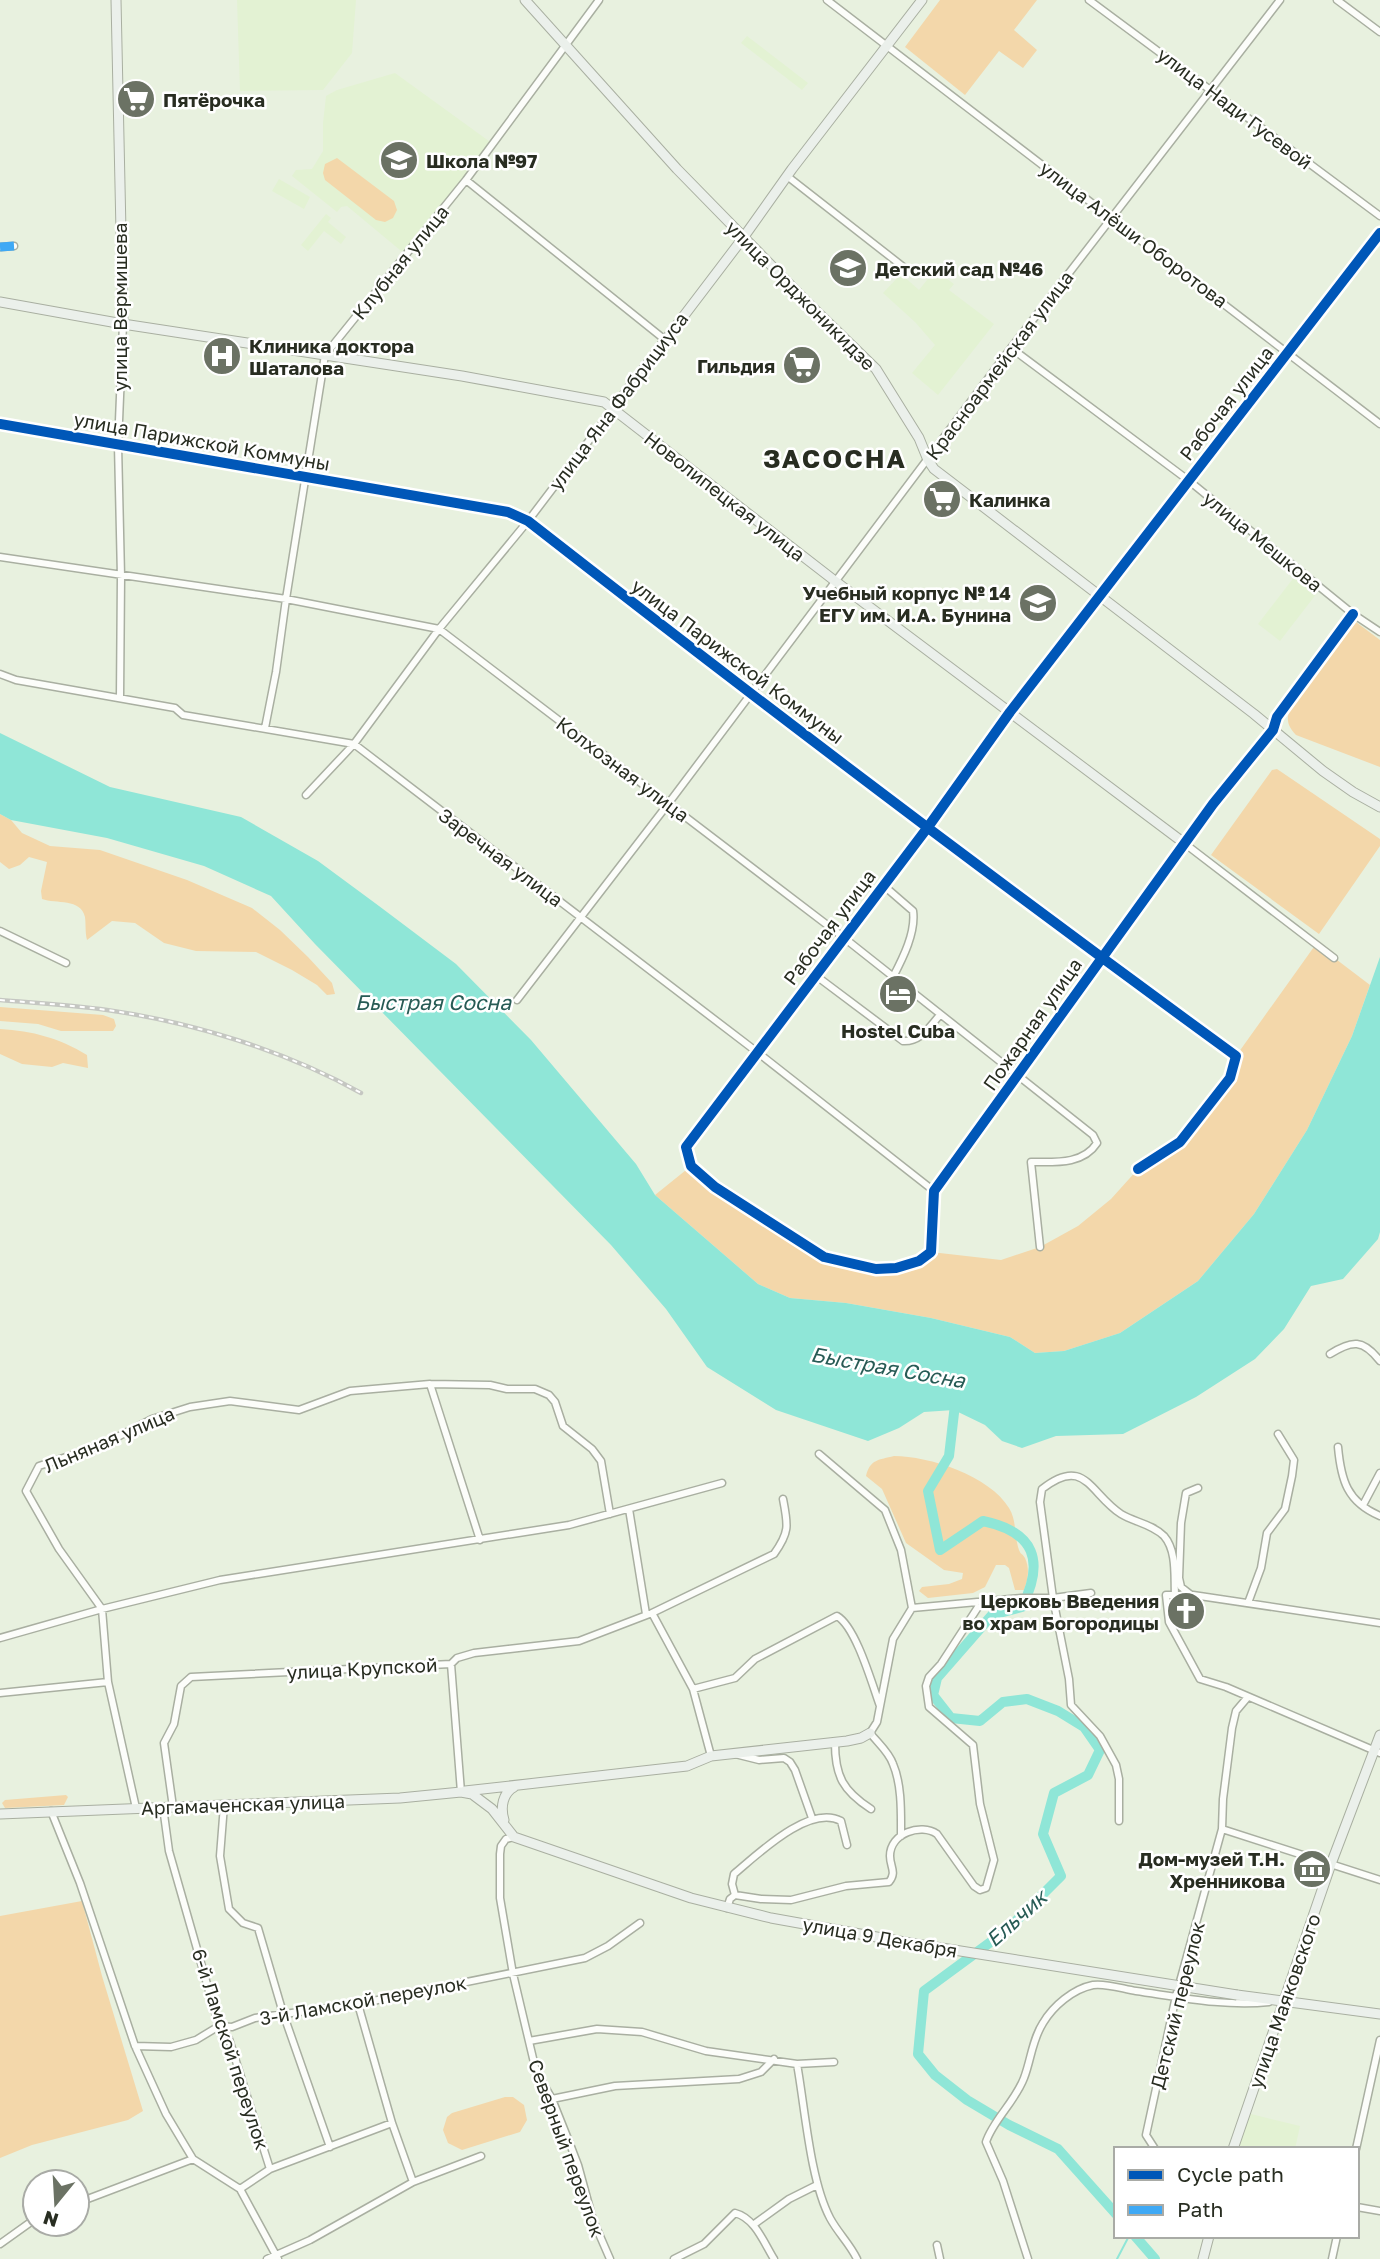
<svg xmlns="http://www.w3.org/2000/svg" width="1380" height="2259" viewBox="0 0 1380 2259" font-family="'Golos Text',sans-serif">
	<rect width="100%" height="100%" fill="#e8f1df"/>
	<path fill="#e3f2d3" d="M237,0H356L352,53L323,90L240,91Z
		M747,36L808,83L802,90L741,43Z
		M395,73L493,144L406,255L347,206L341,207L337,212L292,176L296,170L312,169L323,151V123L326,96L337,90Z
		M279,179L310,197L304,209L272,191Z
		M326,214L331,218L328,222L346,237L341,244L324,231L308,251L301,245Z
		M935,270L954,284L949,290L994,324L938,395L912,373L935,345L915,322L883,293L901,274L919,290Z
		M1295,576L1317,593L1280,641L1258,624Z
		M1247,2113L1300,2126L1295,2149H1236Z"/>
	<path fill="#f3d7aa" d="M940,0H1037L1014,30L1037,50L1023,68L999,51L965,95L905,47Z
		M337,158L394,201L397,210L393,218L385,222L376,220L325,180L323,173L325,164Z
		M1356,622L1380,640V767L1296,735C1288,726 1285,719 1291,708Z
		M1277,769L1380,839V846L1319,934L1211,855L1272,770Z
		M0,814L11,820L22,833L50,846L100,850L187,880L252,908L280,930L308,957L332,983L335,994L327,995L317,985L292,970L256,952L196,951L164,943L135,923L112,921L87,940C85,932 86,925 85,917C81,898 56,904 42,899L41,891L47,862L29,857L20,865L9,869L0,862Z
		M1316,944L1370,985L1352,1036L1307,1130L1254,1214L1198,1281L1120,1333L1064,1351L1035,1353L1010,1337L931,1318L846,1303L790,1298L758,1284L655,1195L691,1166L824,1257L876,1269L919,1262L931,1252L1001,1260L1040,1247L1078,1226L1111,1199L1138,1169L1180,1142L1230,1078L1236,1056Z
		M0,1007L103,1015L114,1019L116,1026L113,1031H61L38,1024L0,1021Z
		M0,1029C33,1031 59,1038 87,1055L88,1068L63,1063L52,1067L22,1064L0,1054Z
		M894,1456C929,1456 990,1476 1009,1508C1017,1521 1014,1536 1019,1550C1021,1555 1022,1553 1025,1558C1030,1569 1028,1579 1024,1590H1015L1009,1568L1005,1565H996L985,1587L973,1593L928,1598L919,1591L922,1587L949,1584L962,1579L963,1573L944,1570L906,1543L882,1489L866,1476C870,1459 879,1460 894,1456Z
		M66,1795L68,1797L64,1805L5,1808L2,1803L5,1800Z
		M82,1901L102,1976L143,2111L128,2120L32,2145L0,2158V1916Z
		M505,2097H513L524,2105L527,2120L520,2132L462,2150L448,2143L443,2130L447,2117L452,2113Z"/>
	<path fill="#8fe6d7" d="M0,733L110,787L241,817L318,861L379,906L456,964L531,1040L636,1164L655,1195L758,1284L790,1298L846,1303L931,1318L1010,1337L1035,1353L1064,1351L1120,1333L1198,1281L1254,1214L1307,1130L1352,1036L1380,957V1232L1378,1239L1343,1279L1311,1286L1284,1329L1255,1359L1196,1397L1123,1434L1056,1436L1022,1448L1002,1441L985,1425L954,1410L924,1412L899,1428L868,1441L776,1410L707,1367L666,1309L611,1245L315,944L271,896L204,866L107,838L11,820L0,814Z"/>
	<g fill="none" stroke-linecap="round" stroke-linejoin="round">
		<path stroke="#8fe6d7" stroke-width="2" d="M1117,2259L1129,2236"/>
		<path stroke="#8fe6d7" stroke-width="10" d="M956,1396L949,1456L928,1491L940,1550L983,1521C1035,1532 1045,1561 1022,1607L992,1615L937,1678L933,1695L951,1718L980,1721L1003,1702L1027,1699L1058,1711L1084,1727L1100,1750L1088,1775L1054,1793L1043,1834L1061,1876L1007,1930L924,1991L918,2054L935,2075L967,2100L1009,2125L1058,2149L1116,2214
			M1135,2236L1155,2259"/>
		<defs>
			<path id="street" d="M827,0L1380,424
				M1089,0L1380,216
				M1337,0L1380,32
				M787,176L906,269
				M466,180L664,339
				M0,247L14,246
				M1011,348L1188,480L1353,614L1380,632
				M0,424L508,512L528,521C761,703 997,882 1236,1056L1230,1078L1180,1142L1138,1169
				M0,557L286,599L439,629L843,937L1093,1135L1097,1143C1083,1165 1054,1162 1031,1162L1040,1247
				M0,674L16,680L175,708L183,715L354,744L757,1052L934,1191
				M120,697L121,576L118,445L123,324
				M265,728L276,672L286,599L325,355L466,180L599,0
				M1273,730L1277,717L1353,614
				M306,795L354,744L439,629L528,521L613,409
				M883,885L913,911C916,932 903,958 893,977
				M0,931L66,963
				M1334,958L1184,843L934,1191L931,1252L919,1261L896,1268L876,1269L824,1257L715,1187L691,1166L686,1147L928,827L1010,712L1380,233
				M815,975L903,1041C921,1042 929,1027 940,1015
				M517,1000L668,804L1011,348L1280,0
				M1330,1354C1352,1340 1363,1339 1380,1361
				M430,1384L490,1385L507,1389H535L549,1395L555,1402L563,1426L592,1449L601,1461L610,1514
				M1338,1447C1341,1480 1347,1502 1380,1516
				M819,1454L885,1510L901,1550L912,1608
				M1363,1505L1380,1473
				M629,1509L646,1614
				M1190,1594L1181,1587L1179,1578L1181,1523L1186,1493L1198,1488
				M1248,1603L1261,1568L1267,1533L1285,1509L1292,1476L1294,1460L1278,1434
				M652,1613L693,1689L711,1756
				M1380,1623L1193,1595H1166L1169,1622L1200,1679L1226,1687L1380,1753
				M0,1638L102,1609L220,1580L569,1525L722,1483
				M451,1664L461,1792
				M693,1689L735,1678L755,1659L837,1616C856,1627 872,1684 880,1706
				M0,1693L108,1682
				M835,1743C835,1776 843,1791 871,1809
				M735,1754L759,1760L784,1758L790,1762L795,1770L812,1818
				M224,1805L220,1856L229,1909L243,1923L258,1928L283,2013L330,2147
				M163,1807L169,1851L219,2026L229,2039L270,2169
				M173,1807L164,1743L174,1724L181,1686L191,1677L451,1664L457,1658L474,1653L579,1641L652,1613L774,1554C790,1532 788,1525 783,1499
				M136,1808L108,1682L102,1609L59,1549L26,1491L39,1466L102,1445L152,1419L190,1407L230,1401L299,1410L350,1391L430,1384L480,1540
				M51,1811L80,1883L135,2046L166,2114L193,2159L240,2189L278,2259
				M1119,1821V1779L1116,1765L1100,1736L1071,1705L1069,1679L1053,1598L1040,1502L1042,1489C1085,1455 1090,1494 1121,1514C1134,1522 1152,1524 1164,1536C1177,1551 1174,1576 1175,1594
				M1222,1829L1380,1880
				M901,1836C901,1813 902,1785 893,1764C889,1752 878,1743 870,1733L877,1722L893,1639L912,1608L1021,1598H1053L1091,1593
				M514,1837L506,1839L501,1846L500,1854V1898L513,1974L536,2071L552,2099L568,2139L578,2165L593,2220L610,2259
				M735,1895L732,1884L734,1874C758,1854 809,1804 841,1821L847,1845
				M727,1908L730,1899L735,1895L761,1899L791,1900L846,1886L889,1882C897,1872 890,1867 890,1856C890,1833 921,1823 937,1834L974,1886L980,1890L986,1888L994,1860L980,1804L973,1745L929,1707L926,1686L929,1677L941,1664L982,1601
				M358,2004L392,2123L413,2182
				M529,2041L597,2029L642,2032L706,2051L797,2064C805,2108 810,2180 830,2218C838,2233 850,2244 857,2259
				M135,2046L171,2047L196,2040L219,2026L232,2027L255,2018L358,2004L585,1958L608,1946L640,1923
				M797,2064L834,2062
				M552,2099L615,2086L739,2079L761,2072L774,2059
				M1155,2149L1146,2135L1176,1996L1222,1829L1223,1799L1232,1728L1236,1711L1247,1698
				M1356,2149L1380,2040
				M240,2189L270,2169L392,2123
				M77,2203L193,2159
				M1357,2207L1380,2211
				M753,2225L789,2199L817,2185
				M0,2244L35,2219
				M937,2245L940,2259
				M267,2259L310,2240L413,2182L481,2156
				M674,2259L704,2244L735,2213C755,2218 764,2243 774,2259
				M1028,2259L1003,2181L986,2142C993,2120 1015,2102 1024,2078C1031,2060 1032,2040 1043,2023C1053,2006 1073,1989 1093,1985C1106,1983 1123,1989 1136,1991C1178,1997 1226,2007 1269,2002
				M1332,2259L1337,2236"/>
			<path id="secondary" d="M116,0L123,324
				M525,0L677,169L808,303L876,369L919,438L928,460L934,469L1254,714L1323,771L1353,792L1380,807
				M0,302L123,324L462,376L604,402L835,581L1184,843L1213,804L1273,730
				M613,409L743,238L792,169L922,0
				M465,1791L687,1766L711,1756L847,1741L861,1738L870,1733
				M0,1814L400,1798L461,1792L472,1794L492,1809L514,1837L691,1898L771,1918L910,1943
				M504,1820C500,1807 503,1793 514,1787
				M1237,1995L1380,2014
				M1233,2149L1331,1864L1380,1735
				M1203,2259L1209,2236"/>
		</defs>
		<use href="#street" stroke="#a9afa1" stroke-width="9"/>
		<use href="#secondary" stroke="#a9afa1" stroke-width="11"/>
		<use href="#street" stroke="#fcfdfa" stroke-width="6"/>
		<use href="#secondary" stroke="#ebf0eb" stroke-width="9"/>
		<defs>
			<path id="rail" d="M0,1000C35,1003 72,1005 107,1010C192,1022 286,1051 361,1093"/>
		</defs>
		<use href="#rail" stroke="#c5c7c2" stroke-width="4.5"/>
		<use href="#rail" stroke="#fff" stroke-width="2" stroke-dasharray="5" stroke-linecap="butt"/>
		<defs>
			<path id="secondary-bridge" d="M910,1943L1237,1995"/>
		</defs>
		<use href="#secondary-bridge" stroke="#a9afa1" stroke-width="11" stroke-linecap="butt"/>
		<use href="#secondary-bridge" stroke="#ebf0eb" stroke-width="9"/>
		<path stroke="#3fa9f5" stroke-width="9" stroke-dasharray="18 9" stroke-linecap="butt" d="M0,247L14,246"/>
		<defs>
			<path id="cycleway" d="M0,424L508,512L528,521C761,703 997,882 1236,1056L1230,1078L1180,1142L1138,1169
				M1353,614L1277,717L1273,730L1213,804L934,1191L931,1252L919,1261L896,1268L876,1269L824,1257L715,1187L691,1166L686,1147L928,827L1010,712L1380,233"/>
		</defs>
		<use href="#cycleway" stroke="#fff" stroke-width="15"/>
		<use href="#cycleway" stroke="#0057b8" stroke-width="10"/>
	</g>
	<defs>
		<symbol id="supermarket-disc" viewBox="-11 -11 22 22"><circle r="9.5" fill="#6b7264" stroke="#fff"/><path d="M-6-5.5h2.5l.6 2H6L4.5 2H-2.5L-4.4-4H-6ZM-1.5 3.2a1.3 1.3 0 1 0 .1 0ZM3 3.2a1.3 1.3 0 1 0 .1 0Z" fill="#fff"/></symbol>
		<symbol id="school-disc" viewBox="-11 -11 22 22"><circle r="9.5" fill="#6b7264" stroke="#fff"/><path d="M0-5L7-2L0 1L-7-2ZM-4 1L0 2.5L4 1V4Q0 6-4 4Z" fill="#fff"/></symbol>
		<symbol id="hospital-disc" viewBox="-11 -11 22 22"><circle r="9.5" fill="#6b7264" stroke="#fff"/><path d="M-5-5h3v3.5h4V-5h3V5h-3V1.5h-4V5h-3Z" fill="#fff"/></symbol>
		<symbol id="university-disc" viewBox="-11 -11 22 22"><circle r="9.5" fill="#6b7264" stroke="#fff"/><path d="M0-5L7-2L0 1L-7-2ZM-4 1L0 2.5L4 1V4Q0 6-4 4Z" fill="#fff"/></symbol>
		<symbol id="hotel-disc" viewBox="-11 -11 22 22"><circle r="9.5" fill="#6b7264" stroke="#fff"/><path d="M-6-4.5h1.5V1H6V5H4.5V3h-9V5H-6ZM-4 0a1.8 1.8 0 1 1 3.6 0ZM.5 0V-2.5h3Q6-2.5 6 0Z" fill="#fff"/></symbol>
		<symbol id="church-disc" viewBox="-11 -11 22 22"><circle r="9.5" fill="#6b7264" stroke="#fff"/><path d="M-1.2-6h2.4v3.5h3.3v2.4h-3.3V6h-2.4V-.1h-3.3v-2.4h3.3Z" fill="#fff"/></symbol>
		<symbol id="museum-disc" viewBox="-11 -11 22 22"><circle r="9.5" fill="#6b7264" stroke="#fff"/><path d="M0-6L6-3V-2H-6V-3ZM-5-1h2V3h-2ZM-1-1h2V3h-2ZM3-1h2V3H3ZM-6 4H6V6H-6Z" fill="#fff"/></symbol>
	</defs>
	<g fill-rule="evenodd">
		<use href="#supermarket-disc" x="114" y="77" width="44" height="44"/>
		<use href="#school-disc" x="377" y="138" width="44" height="44"/>
		<use href="#school-disc" x="826" y="246" width="44" height="44"/>
		<use href="#hospital-disc" x="200" y="334" width="44" height="44"/>
		<use href="#supermarket-disc" x="780" y="343" width="44" height="44"/>
		<use href="#supermarket-disc" x="920" y="477" width="44" height="44"/>
		<use href="#university-disc" x="1016" y="581" width="44" height="44"/>
		<use href="#hotel-disc" x="876" y="972" width="44" height="44"/>
		<use href="#church-disc" x="1164" y="1589" width="44" height="44"/>
		<use href="#museum-disc" x="1290" y="1847" width="44" height="44"/>
	</g>
	<g text-anchor="middle" dominant-baseline="central" stroke-width="5" stroke-linejoin="round" paint-order="stroke">
		<g font-size="19" font-weight="bold" fill="#282d21" stroke="#fff" text-anchor="start">
			<text x="163" y="99">Пятёрочка</text>
			<text x="426" y="160">Школа №97</text>
			<text x="875" y="268">Детский сад №46</text>
			<text x="249" y="345">Клиника доктора<tspan x="249" dy="22">Шаталова</tspan></text>
			<text x="775" y="365" text-anchor="end">Гильдия</text>
			<text x="969" y="499">Калинка</text>
			<text x="1011" y="592" text-anchor="end">Учебный корпус № 14<tspan x="1011" dy="22">ЕГУ им. И.А. Бунина</tspan></text>
			<text x="898" y="1030" text-anchor="middle">Hostel Cuba</text>
			<text x="1159" y="1600" text-anchor="end">Церковь Введения<tspan x="1159" dy="22">во храм Богородицы</tspan></text>
			<text x="1285" y="1858" text-anchor="end">Дом-музей Т.Н.<tspan x="1285" dy="22">Хренникова</tspan></text>
		</g>
		<g font-size="19" fill="#282d21" stroke="#fff">
			<text transform="translate(1235 108) rotate(37)">улица Нади Гусевой</text>
			<text transform="translate(1134 234) rotate(37)">улица Алёши Оборотова</text>
			<text transform="translate(400 262) rotate(-51)">Клубная улица</text>
			<text transform="translate(801 295) rotate(45)">улица Орджоникидзе</text>
			<text transform="translate(119 307) rotate(-90)">улица Вермишева</text>
			<text transform="translate(999 365) rotate(-53)">Красноармейская улица</text>
			<text transform="translate(618 401) rotate(-53)">улица Яна Фабрициуса</text>
			<text transform="translate(1226 403) rotate(-52)">Рабочая улица</text>
			<text transform="translate(202 441) rotate(10)">улица Парижской Коммуны</text>
			<text transform="translate(725 496) rotate(38)">Новолипецкая улица</text>
			<text transform="translate(1263 541) rotate(39)">улица Мешкова</text>
			<text transform="translate(738 661) rotate(37)">улица Парижской Коммуны</text>
			<text transform="translate(623 769) rotate(37)">Колхозная улица</text>
			<text transform="translate(501 857) rotate(37)">Заречная улица</text>
			<text transform="translate(829 927) rotate(-53)">Рабочая улица</text>
			<text transform="translate(1032 1024) rotate(-55)">Пожарная улица</text>
			<text transform="translate(109 1439) rotate(-23)">Льняная улица</text>
			<text transform="translate(362 1668) rotate(-3)">улица Крупской</text>
			<text transform="translate(243 1804) rotate(-2)">Аргамаченская улица</text>
			<text transform="translate(880 1937) rotate(10)">улица 9 Декабря</text>
			<text transform="translate(363 2000) rotate(-10)">3-й Ламской переулок</text>
			<text transform="translate(1284 2001) rotate(-71)">улица Маяковского</text>
			<text transform="translate(1177 2005) rotate(-76)">Детский переулок</text>
			<text transform="translate(231 2049) rotate(72)">6-й Ламской переулок</text>
			<text transform="translate(567 2148) rotate(70)">Северный переулок</text>
		</g>
		<g font-size="21" font-style="italic" fill="#275b55" stroke="#fff">
			<text x="433" y="1002">Быстрая Сосна</text>
			<text transform="translate(888 1367) rotate(10)">Быстрая Сосна</text>
			<text transform="translate(1016 1918) rotate(-42)">Ельчик</text>
		</g>
		<g font-size="26" font-weight="bold" letter-spacing="2" fill="#282d21" stroke="#fff">
			<text x="835" y="458">ЗАСОСНА</text>
		</g>
	</g>
	<rect x="1114" y="2147" width="245" height="91" fill="#ffffff" stroke="#a9aba6" stroke-width="2"/>
	<rect x="1128" y="2170" width="35" height="10" fill="#0057b8" stroke="#a9aba6" stroke-width="2"/>
	<text x="1177" y="2182" font-size="21" fill="#282d21">Cycle path</text>
	<rect x="1128" y="2205" width="35" height="10" fill="#3fa9f5" stroke="#a9aba6" stroke-width="2"/>
	<text x="1177" y="2217" font-size="21" fill="#282d21">Path</text>
	<g transform="translate(56 2203) rotate(198)"><circle r="33" fill="#ffffff" stroke="#a9aba6" stroke-width="2"/>
	<path d="M0-5L12 26L0 18L-12 26Z" fill="#6b7264"/>
	<text y="-10" font-size="19" font-weight="bold" text-anchor="middle" fill="#282d21">N</text>
	</g>
</svg>
